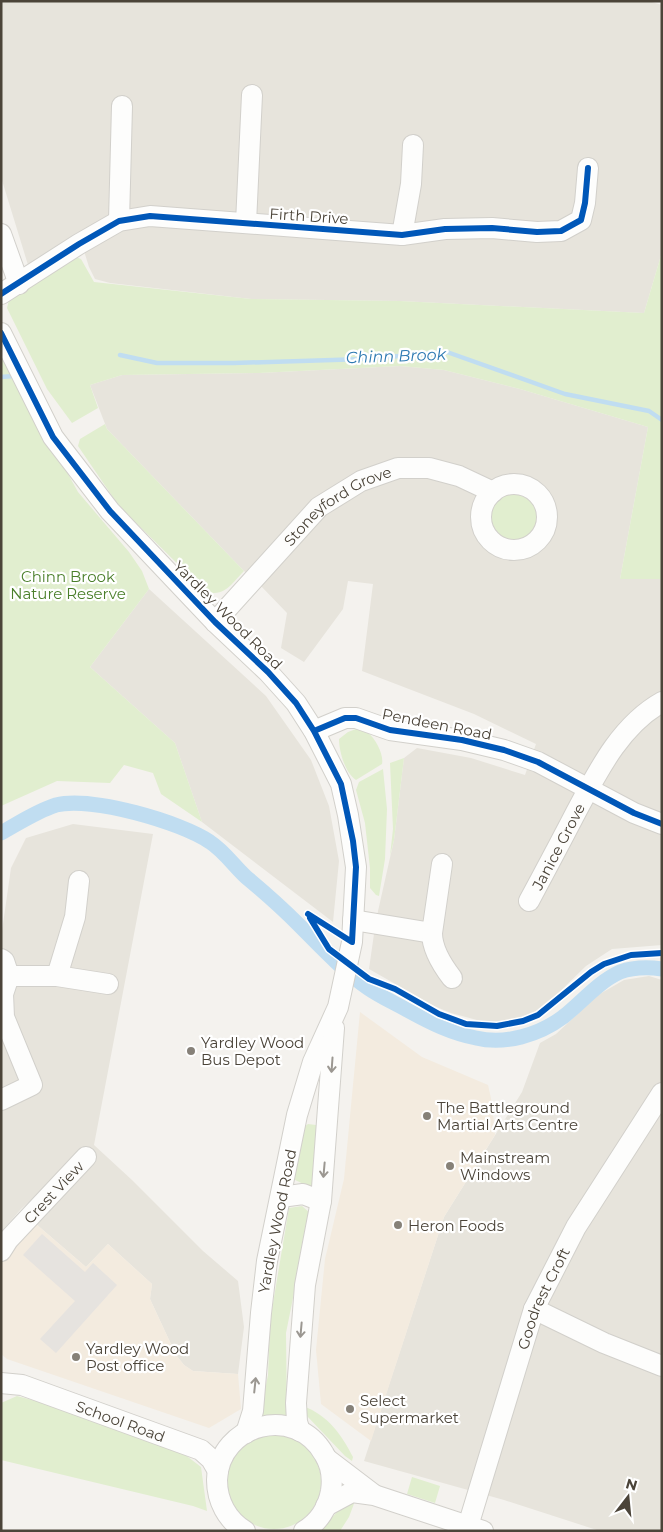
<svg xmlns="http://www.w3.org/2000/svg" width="663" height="1532" viewBox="0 0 663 1532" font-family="Montserrat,sans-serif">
	<rect width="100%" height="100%" fill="#f4f2ee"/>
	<path fill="#e7e4dc" d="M1,1H648L662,5V252L644,313L400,301L251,299L110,283L95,279L89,267L78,232L28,265L1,177Z
		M400,366L444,370L520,389L648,427L620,579H662V945L612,949L586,966L542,1009L520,1020L488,1023L451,1013L434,1006L369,969L376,920L394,840L404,758L417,748L471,758L525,775L536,744L474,714L362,671L373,584L348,581L343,609L304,662L281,648L287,613L259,584L244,571L107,429L90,385L122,375L259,373Z
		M149,589L266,696L311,760L329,806L339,861L333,922L202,822L175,743L90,667Z
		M73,824L153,834L94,1145L132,1180L203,1251L238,1281L244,1327L238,1374L193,1371L184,1365L176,1355L150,1299L152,1284L108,1244L86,1267L36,1224L46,1186L21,1209L1,1232V938L11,868L26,838Z
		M649,976L662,980V1531H600L504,1500L364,1461L444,1217L522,1092L540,1043L556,1034L598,995L624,980Z"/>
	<path fill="#f3ebdf" d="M360,1012L422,1057L488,1085L492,1103L495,1135L444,1217L371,1441L321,1404L316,1350L325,1259L344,1179Z
		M36,1224L86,1267L108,1244L152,1284L150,1299L176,1355L184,1365L193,1371L238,1374L241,1409L209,1428L7,1359L1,1354V1263Z"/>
	<path fill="#e1eecf" d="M662,252V579H620L648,427L520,389L444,370L400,366L259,373L122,375L90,385L98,408L72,423L47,389L7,308L10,296L76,257L81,259L94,282L251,299L400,301L644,313Z
		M1,352L78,492L129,552L142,571L149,589L90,667L175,743L202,822L161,794L153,773L124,765L110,783L57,781L1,806Z
		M105,424L107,429L244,571C231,584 227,595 207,593L119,506L78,446L80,439Z
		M515,494C534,498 547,516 534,534C509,567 469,509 504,495C507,494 512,494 515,494Z
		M356,729C360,730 365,731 368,733C376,739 384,755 382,764L356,780C345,773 339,751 339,739L348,732Z
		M404,758L394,840L390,856L393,829L390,763Z
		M383,769L387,809L385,859L379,896L376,895L370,888V868L365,823L356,790L359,782Z
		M308,1124L316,1125L320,1132L312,1188L293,1179L304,1127Z
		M302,1206L310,1213L286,1333L287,1420L259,1419L268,1375L270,1321L289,1208Z
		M17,1396L58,1407L179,1450L201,1467L207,1511L193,1506L1,1460V1403Z
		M303,1406C329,1416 341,1434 353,1457L352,1461L345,1456L307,1416L303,1410Z
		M227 1482a47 47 0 1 1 94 0a47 47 0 1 1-94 0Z
		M412,1477L440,1486L435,1503L407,1494Z
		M355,1501L349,1517L340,1531H320L344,1504Z"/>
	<path fill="#e6e3df" d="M42,1234L85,1272L93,1263L117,1285L56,1353L40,1339L75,1301L23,1255Z"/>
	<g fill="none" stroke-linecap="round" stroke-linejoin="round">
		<path stroke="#c0ddf1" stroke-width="4.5" d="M120,355L157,363H234L364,359L447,352L565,394L649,411L662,420
			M1,377L14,376"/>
		<path stroke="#c0ddf1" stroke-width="15" d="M1,833C19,823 37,811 56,805C91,796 181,822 210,842C224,851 234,866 246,877C264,892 281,907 298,924C320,946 342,970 368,988C381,997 395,1003 409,1011C431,1023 451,1033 476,1038C505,1045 539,1035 563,1017C582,1002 598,982 620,972C634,967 648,967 662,969"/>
		<defs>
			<g id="minor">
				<path d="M119,221L122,106"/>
				<path d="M246,223L252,95"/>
				<path d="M1,234L19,284"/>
				<path d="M402,235L411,184L413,145"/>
				<path d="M1,294L79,244L119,221L150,216L402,235L445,229L492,228L537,232L561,231L581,220L585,203L588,168"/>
				<path d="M1,333L53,437L110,511L215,622L268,672L296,703L314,731L341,784L348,815L356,867L352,942L338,1007L313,1062L297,1115L267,1261L261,1313L253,1411L246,1433"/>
				<circle cx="514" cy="517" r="33"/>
				<path id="s1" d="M215,622L319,507L361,481L398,468H429L459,476L493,492"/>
				<path d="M314,731L345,718H356L390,730L462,740L504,750L538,762L634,813L662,824"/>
				<path id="s2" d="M529,901C544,873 559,845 574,816C596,775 619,726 662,702"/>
				<path d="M353,920L432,933L442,864"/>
				<path d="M432,933C432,949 442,965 452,978"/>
				<path d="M1,959L4,961L9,976L3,994L4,1017L32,1085L1,1100"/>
				<path d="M9,976H57L75,917L79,881"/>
				<path d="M57,976L108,984"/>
				<path d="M281,1197L303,1194L321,1201"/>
				<path id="s3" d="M1,1251L8,1240L86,1157"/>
				<path d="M534,1309L604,1343L662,1366"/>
				<path id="s4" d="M1,1383L22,1385L201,1450L211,1459L218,1471"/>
				<path d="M300,1431L297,1422L296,1403L305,1285L321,1201L334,1028"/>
				<path d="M327,1459L373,1494"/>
				<path d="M326,1506L352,1492L374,1495L483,1531"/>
				<path id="s5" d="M468,1526L534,1309L576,1227L662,1093"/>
				<path d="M245,1531C227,1520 217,1501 217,1480C219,1423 296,1404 324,1454C331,1465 333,1478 331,1491C328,1507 319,1522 304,1531"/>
			</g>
		</defs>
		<use href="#minor" stroke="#d2d0cb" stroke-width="22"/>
		<use href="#minor" stroke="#fdfdfc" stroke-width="20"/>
		<defs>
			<path id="cycleway" d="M1,294L79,244L119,221L150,216L402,235L445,229L492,228L537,232L561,231L581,220L585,203L588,168
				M1,333L53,437L110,511L215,622L268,672L296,703L314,731L341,784L353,841L356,867L352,942L308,914
				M314,731L345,718H356L390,730L462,740L504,750L538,762L634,813L662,824
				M310,918L329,949L369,979L395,989L439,1014L466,1024L497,1026L523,1021L538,1015L591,972L604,964L631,955L662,953"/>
		</defs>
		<use href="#cycleway" stroke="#fff" stroke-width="9"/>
		<use href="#cycleway" stroke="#0057b8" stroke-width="6"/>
	</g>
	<defs><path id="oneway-shaft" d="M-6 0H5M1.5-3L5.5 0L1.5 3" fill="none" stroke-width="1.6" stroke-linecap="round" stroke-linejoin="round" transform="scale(1.25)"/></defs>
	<g stroke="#9b9791">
		<use href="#oneway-shaft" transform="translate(332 1065) rotate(94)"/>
		<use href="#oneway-shaft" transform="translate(324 1170) rotate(95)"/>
		<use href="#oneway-shaft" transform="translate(301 1330) rotate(95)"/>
		<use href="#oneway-shaft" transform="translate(255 1385) rotate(-84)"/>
	</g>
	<g fill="#868178" stroke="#fff" stroke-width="2">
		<circle cx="191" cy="1051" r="5"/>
		<circle cx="427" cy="1116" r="5"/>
		<circle cx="450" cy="1166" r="5"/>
		<circle cx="398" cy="1225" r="5"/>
		<circle cx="76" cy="1357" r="5"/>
		<circle cx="350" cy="1409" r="5"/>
	</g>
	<g text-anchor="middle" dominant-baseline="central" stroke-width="4.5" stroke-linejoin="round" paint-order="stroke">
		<g font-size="15" fill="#4b4439" stroke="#fff">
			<text transform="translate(309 216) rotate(4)">Firth Drive</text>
			<text stroke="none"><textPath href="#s1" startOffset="171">Stoneyford Grove</textPath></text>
			<text transform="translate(228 615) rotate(45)">Yardley Wood Road</text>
			<text transform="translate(437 724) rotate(11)">Pendeen Road</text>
			<text stroke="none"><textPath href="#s2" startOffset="62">Janice Grove</textPath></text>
			<text stroke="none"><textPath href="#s3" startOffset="79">Crest View</textPath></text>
			<text transform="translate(277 1221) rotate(-79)">Yardley Wood Road</text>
			<text stroke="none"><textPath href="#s5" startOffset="240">Goodrest Croft</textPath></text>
			<text stroke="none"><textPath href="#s4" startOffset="126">School Road</textPath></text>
		</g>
		<g font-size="15" fill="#4a7f2a" stroke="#fff">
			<text x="68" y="576">Chinn Brook<tspan x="68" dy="17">Nature Reserve</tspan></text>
		</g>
		<g font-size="15" fill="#4b4439" stroke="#fff" text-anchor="start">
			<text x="201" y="1042">Yardley Wood<tspan x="201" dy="17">Bus Depot</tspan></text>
			<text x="437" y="1107">The Battleground<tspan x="437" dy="17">Martial Arts Centre</tspan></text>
			<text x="460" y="1157">Mainstream<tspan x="460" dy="17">Windows</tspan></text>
			<text x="408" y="1225">Heron Foods</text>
			<text x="86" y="1348">Yardley Wood<tspan x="86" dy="17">Post office</tspan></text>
			<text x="360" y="1400">Select<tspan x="360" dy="17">Supermarket</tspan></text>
		</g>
		<g font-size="16" font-style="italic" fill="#2e7ab2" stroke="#fff">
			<text transform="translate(396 356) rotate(-2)">Chinn Brook</text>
		</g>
	</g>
	<rect width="663" height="1532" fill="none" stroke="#4b4439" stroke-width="5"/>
	<g transform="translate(628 1497) rotate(16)" stroke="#ffffff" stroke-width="4" paint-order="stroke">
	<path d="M0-4L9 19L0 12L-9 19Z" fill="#4b4439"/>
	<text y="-8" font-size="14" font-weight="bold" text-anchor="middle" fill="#4b4439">N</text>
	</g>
</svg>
